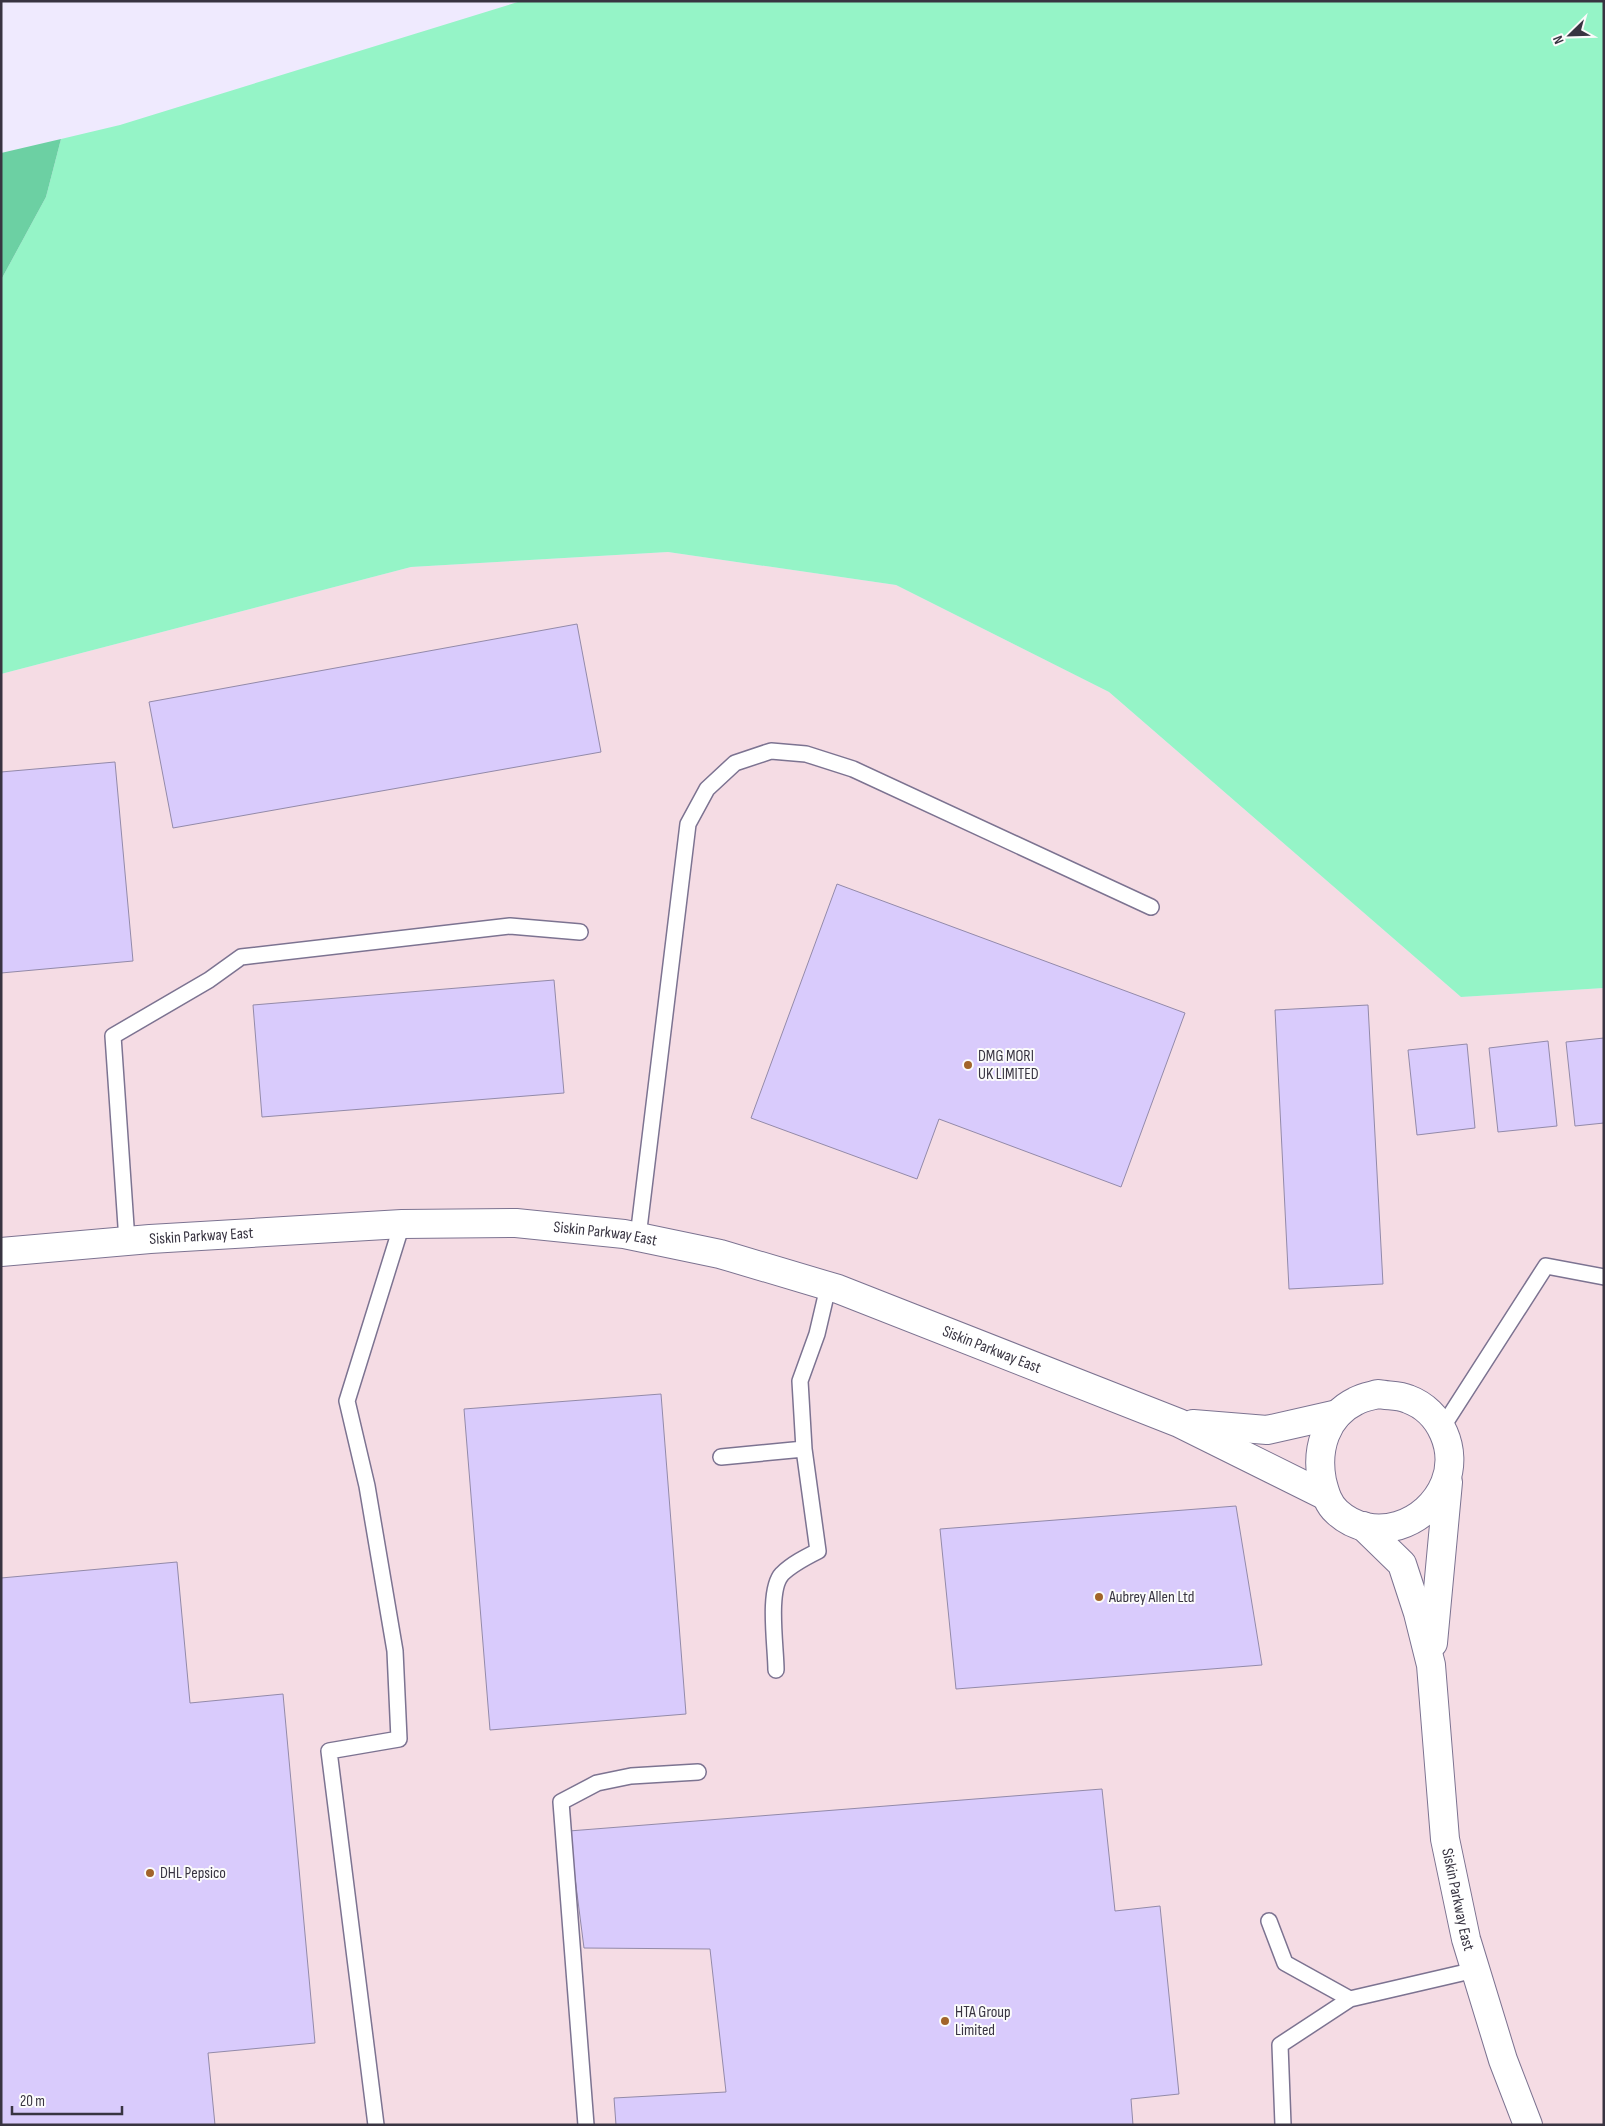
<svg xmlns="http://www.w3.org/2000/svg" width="1605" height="2126" viewBox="0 0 1605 2126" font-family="'Sofia Sans Condensed',sans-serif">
	<rect width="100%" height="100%" fill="#efeafe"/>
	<path fill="#f5dce4" d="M668,552L896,585L1109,692L1461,997L1604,988V2125H1V674L411,567Z"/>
	<path fill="#95f4c7" d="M521,1H1604V988L1461,997L1109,692L896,585L668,552L411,567L1,674V280L46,197L61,139L120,125Z"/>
	<path fill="#6cd0a3" d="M61,139L46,197L1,280V153Z"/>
	<path fill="#d9cbfc" stroke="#938aa9" d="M577,624L601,752L173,828L149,702Z
		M115,762L133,961L1,973V772Z
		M837,884L1185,1013L1121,1187L939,1119L917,1179L751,1118Z
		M554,980L564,1093L262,1117L253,1005Z
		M1368,1005L1383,1284L1289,1289L1275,1010Z
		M1604,1038V1123L1575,1126L1566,1042Z
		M1548,1041L1557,1126L1498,1132L1489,1048Z
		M1467,1044L1475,1128L1417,1135L1408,1050Z
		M661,1394L686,1714L490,1730L464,1409Z
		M1236,1506L1262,1665L956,1689L940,1529Z
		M177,1562L190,1703L283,1694L315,2043L208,2053L215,2125H1V1578Z
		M1102,1789L1115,1911L1160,1906L1179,2094L1131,2099L1133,2125H616L614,2098L726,2092L710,1949L584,1948L569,1831Z"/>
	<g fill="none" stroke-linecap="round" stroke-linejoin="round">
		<defs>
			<path id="service" d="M638,1237L688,824L707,789L735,763L771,751L806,754L853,769L1151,907
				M127,1241L113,1036L209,980L241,957L510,926L580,932
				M1442,1428L1546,1266L1604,1277
				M721,1457L804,1449
				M776,1670C776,1647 767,1590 782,1574C792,1564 806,1557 818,1551L804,1449L800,1381L817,1334L828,1287
				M1269,1921L1285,1963L1350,1999
				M376,2125L329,1751L399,1739L395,1651L367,1486L347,1401L402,1224
				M586,2125L561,1802L597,1783L631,1776L698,1772
				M1283,2125L1280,2045L1350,1999L1475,1970"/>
			<g id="tertiary">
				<path id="s1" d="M1,1252L150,1239L402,1224L516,1223L624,1234L720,1254L838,1289L1179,1423L1326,1496"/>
				<path d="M1378,1394C1388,1396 1399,1395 1408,1399C1441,1411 1458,1450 1445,1483C1428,1525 1373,1545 1337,1512C1328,1504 1325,1493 1322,1481C1316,1450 1325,1416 1356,1401C1363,1397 1371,1396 1378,1394Z"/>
				<path d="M1193,1424L1267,1430L1338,1414"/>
				<path id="s2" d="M1363,1526L1402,1564L1418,1613L1431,1665L1445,1839L1466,1939L1503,2060L1528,2125"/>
				<path d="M1433,1643L1448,1482"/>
			</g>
		</defs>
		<use href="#service" stroke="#7c7391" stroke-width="18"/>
		<use href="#tertiary" stroke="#7c7391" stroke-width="30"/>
		<use href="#service" stroke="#fff" stroke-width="15"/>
		<use href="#tertiary" stroke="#fff" stroke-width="28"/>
	</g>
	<g fill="#a26429" stroke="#fbfbfb" stroke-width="2">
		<circle cx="968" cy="1065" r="5"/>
		<circle cx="1099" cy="1597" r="5"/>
		<circle cx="150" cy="1873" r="5"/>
		<circle cx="945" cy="2021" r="5"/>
	</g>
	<g text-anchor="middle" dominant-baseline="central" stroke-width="4" stroke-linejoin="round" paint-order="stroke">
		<g font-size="16" fill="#383441" stroke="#fbfbfb" text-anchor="start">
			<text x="978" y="1056">DMG MORI<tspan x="978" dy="18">UK LIMITED</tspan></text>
			<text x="1109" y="1597">Aubrey Allen Ltd</text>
			<text x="160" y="1873">DHL Pepsico</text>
			<text x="955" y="2012">HTA Group<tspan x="955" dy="18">Limited</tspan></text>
		</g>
		<g font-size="16" fill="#383441" stroke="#fbfbfb">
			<text stroke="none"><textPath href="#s1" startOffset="606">Siskin Parkway East</textPath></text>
			<text stroke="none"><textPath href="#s1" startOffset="201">Siskin Parkway East</textPath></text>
			<text stroke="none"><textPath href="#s1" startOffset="1011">Siskin Parkway East</textPath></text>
			<text stroke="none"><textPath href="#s2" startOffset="396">Siskin Parkway East</textPath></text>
		</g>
	</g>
	<rect width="1605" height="2126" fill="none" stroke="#383441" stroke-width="5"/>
	<g transform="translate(1570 35) rotate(247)" stroke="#fbfbfb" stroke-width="4" paint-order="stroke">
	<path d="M0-4L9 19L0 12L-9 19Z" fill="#383441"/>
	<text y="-8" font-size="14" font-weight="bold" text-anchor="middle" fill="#383441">N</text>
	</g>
	<path d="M12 2106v8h110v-8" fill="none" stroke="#383441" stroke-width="2.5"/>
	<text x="20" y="2106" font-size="15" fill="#383441" stroke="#fbfbfb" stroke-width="4" paint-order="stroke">20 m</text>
</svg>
